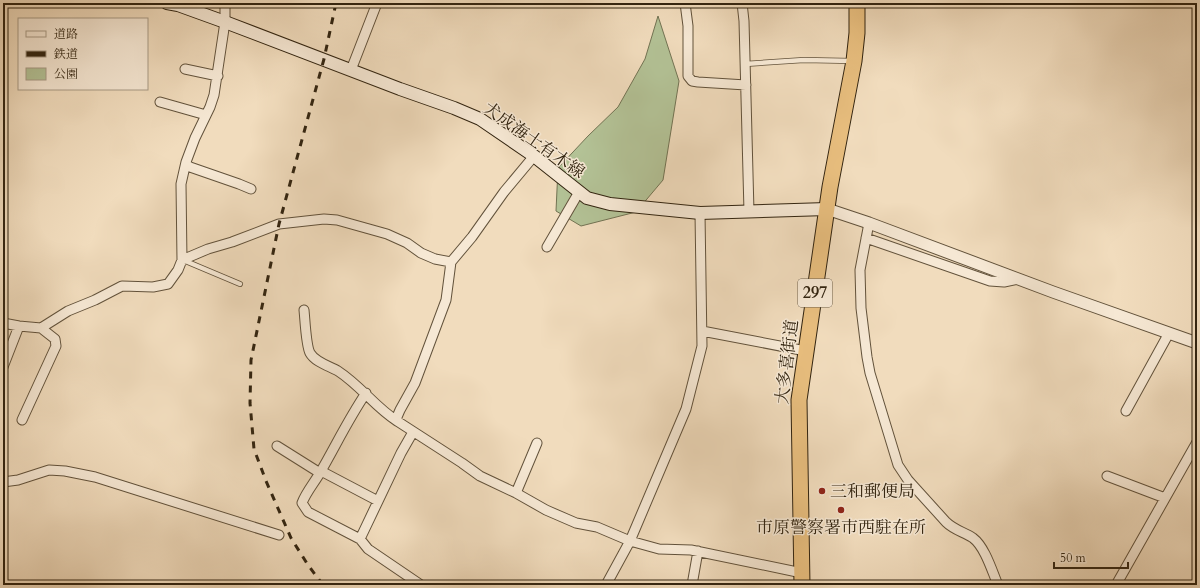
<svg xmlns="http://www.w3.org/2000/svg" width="1200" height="588" viewBox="0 0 1200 588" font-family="Cardo,'Noto Serif JP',serif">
	<rect width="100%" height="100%" fill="#f1dcbd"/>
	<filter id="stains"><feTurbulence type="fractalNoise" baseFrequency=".005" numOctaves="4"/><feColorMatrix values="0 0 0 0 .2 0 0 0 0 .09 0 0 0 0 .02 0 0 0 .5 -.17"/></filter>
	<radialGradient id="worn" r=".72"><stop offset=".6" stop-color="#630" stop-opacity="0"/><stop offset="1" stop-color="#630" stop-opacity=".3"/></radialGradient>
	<path fill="#b3c296" stroke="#727353" d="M658,16L679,81L663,180L636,212L581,226L556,211L558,168L588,136L618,107L645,59Z"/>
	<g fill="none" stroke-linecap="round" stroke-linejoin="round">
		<defs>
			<path id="service" d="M745,64L804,60L853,61
				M183,260L240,284"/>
			<path id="minor" d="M225,3V22L214,95L210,107L195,138L186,162L187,165L190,167L239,184L251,189
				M685,3L688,26V76L692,81L698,82L746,85
				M742,3L744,21L749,212
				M185,69L218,76
				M351,70L377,3
				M160,102L206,115
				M534,156L504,192L472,237L451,262L446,300L415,383L400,410L397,417V421L462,463L480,476L516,493L546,510L576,523L597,527L630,541L659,549L691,550L802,573
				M869,223L860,270L861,308L867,357L870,373L898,465L908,480L946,522C954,530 964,532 973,538C985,547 992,571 998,585
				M866,238L990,281L1004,282L1019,279
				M547,247L579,192
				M182,260L208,249L232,242L279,224L324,219L337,220L387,234L407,243L421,253L435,259L451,262
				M304,310C305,319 306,346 310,353C315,362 329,366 338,371C361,386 375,407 397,421
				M3,323L19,326L41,328L68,311L95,300L122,286L153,287L168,284L178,270L182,260L181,184L186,162
				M702,331L806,351
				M3,367L19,326
				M366,393C349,418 336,445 321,471C315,482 306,492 302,503L308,512L360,539L368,549L421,585
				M1126,411L1169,333
				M22,420L56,346L55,339L41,328
				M277,446L320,473
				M321,471L378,501
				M1107,476L1165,498
				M3,482L18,480L49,470L65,471L95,477L279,535
				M516,493L537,443
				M360,539L401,453L413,432
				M606,585L630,541L686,409L702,346L700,213
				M692,585L698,551
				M1116,585L1197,442"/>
			<path id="tertiary" d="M827,209L869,223L1053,292L1197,343"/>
			<path id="secondary" d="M167,3L178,5L225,22L400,89L454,108L480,119L534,156L587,198L610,204L700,213L827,209"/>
			<path id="trunk" d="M802,585L799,400L830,187L854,61L857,33V3"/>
		</defs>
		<use href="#service" stroke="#62523b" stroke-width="6"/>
		<use href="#minor" stroke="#62523b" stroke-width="11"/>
		<use href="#tertiary" stroke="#62523b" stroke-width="13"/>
		<use href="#secondary" stroke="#322410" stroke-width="14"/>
		<use href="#trunk" stroke="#322410" stroke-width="17"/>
		<use href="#service" stroke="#f6e8d4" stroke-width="4.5"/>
		<use href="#minor" stroke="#f6e8d4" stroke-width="9"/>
		<use href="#tertiary" stroke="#f6e8d4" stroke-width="11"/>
		<use href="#secondary" stroke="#f6e8d4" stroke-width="12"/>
		<use href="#trunk" stroke="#e8be7e" stroke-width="15"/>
		<path stroke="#322410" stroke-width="3" stroke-dasharray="7 7" stroke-linecap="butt" d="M323,585L308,565L291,538L266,481L254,449L250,403L251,360L279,224L324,59L336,3"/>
	</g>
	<g fill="#8f2418" stroke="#f6e8d4" stroke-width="1.5">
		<circle cx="822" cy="491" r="4"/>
		<circle cx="841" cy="510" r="4"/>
	</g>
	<g text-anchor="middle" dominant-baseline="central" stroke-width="3" stroke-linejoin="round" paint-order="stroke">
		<rect fill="#f6e8d4" stroke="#6d5f4b" stroke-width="1" x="798" y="279" width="34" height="28" rx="3"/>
		<g font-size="16" font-weight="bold" fill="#322410">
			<text x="815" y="293">297</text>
		</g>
		<g font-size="17" fill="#322410" stroke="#f6e8d4">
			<text transform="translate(534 140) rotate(35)">犬成海士有木線</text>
			<text transform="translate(787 362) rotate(-83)">大多喜街道</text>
		</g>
		<g font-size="17" fill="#322410" stroke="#f6e8d4" text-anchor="start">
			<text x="830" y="491">三和郵便局</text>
			<text x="841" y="527" text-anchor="middle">市原警察署市西駐在所</text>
		</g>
	</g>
	<rect width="1200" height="588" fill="none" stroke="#f1dcbd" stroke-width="16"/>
	<rect x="4" y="4" width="1192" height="580" fill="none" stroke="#322410" stroke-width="2"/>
	<rect x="8" y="8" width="1184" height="572" fill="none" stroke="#322410"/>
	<rect x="18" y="18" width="130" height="72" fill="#f6e8d4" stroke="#a89a86"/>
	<rect x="26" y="31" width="20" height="6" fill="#f6e8d4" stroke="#a89a86"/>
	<text x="54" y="38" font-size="12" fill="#322410">道路</text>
	<rect x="26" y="51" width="20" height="6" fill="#322410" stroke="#a89a86"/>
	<text x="54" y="58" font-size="12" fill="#322410">鉄道</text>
	<rect x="26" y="68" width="20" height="12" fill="#b3c296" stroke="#a89a86"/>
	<text x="54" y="78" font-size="12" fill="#322410">公園</text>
	<path d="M1054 562v6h74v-6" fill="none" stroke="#322410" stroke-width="2"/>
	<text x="1060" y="562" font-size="12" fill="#322410" stroke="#f6e8d4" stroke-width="3" paint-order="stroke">50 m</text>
	<rect width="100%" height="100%" filter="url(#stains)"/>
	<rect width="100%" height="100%" fill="url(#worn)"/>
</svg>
